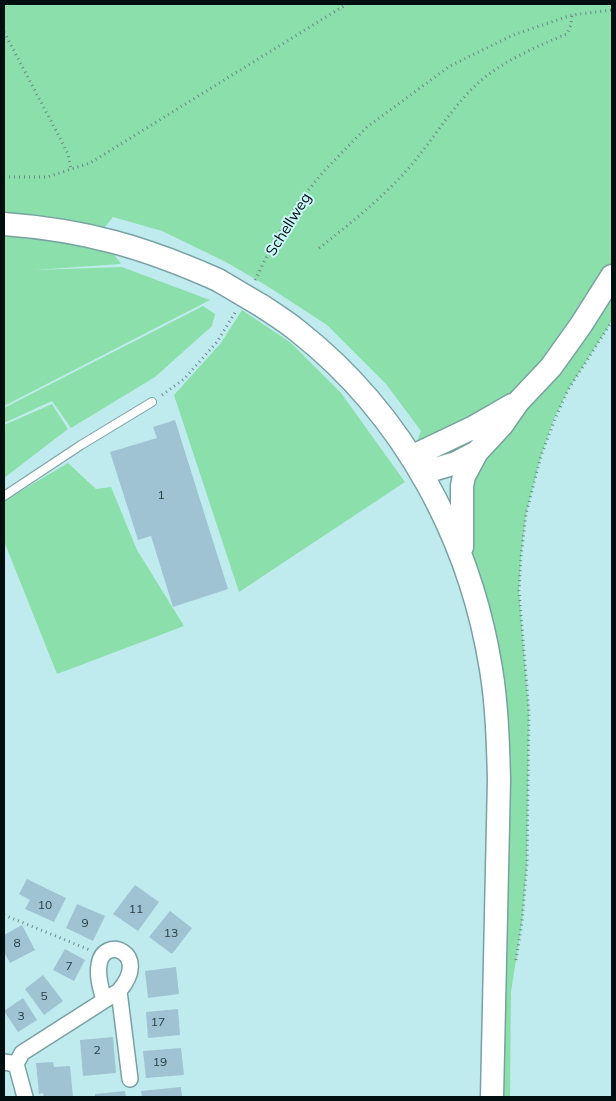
<svg xmlns="http://www.w3.org/2000/svg" width="616" height="1101" viewBox="0 0 616 1101" font-family="Mulish,sans-serif">
	<rect width="100%" height="100%" fill="#c0ebee"/>
	<path fill="#8bdfaa" d="M4,4H612V321L568,390L554,419L541,456L526,514L521,556L519,591L529,712L527,863L522,922L511,992L510,1097H492L499,779L462,486L502,425L411,457L421,431L386,384L327,325L267,286L224,261L162,231L113,217L97,237L4,224Z
		M4,236H31L110,249L121,264L34,270L122,267L210,300L4,406Z
		M203,306L215,314L212,326L155,377L71,428L52,401L4,423V408Z
		M242,310L291,343L341,393L405,482L239,592L174,395L221,343Z
		M52,404L68,429L4,478V425Z
		M68,463L96,489L111,487L137,550L184,626L57,674L4,541V501Z"/>
	<path fill="#9fc3d2" d="M175,420L228,589L173,607L151,536L138,540L110,452L157,438L153,427Z
		M27,879L66,898L54,922L25,909L30,900L19,894Z
		M135,885L159,902L138,931L113,914Z
		M77,904L105,916L93,941L66,928Z
		M170,911L192,928L172,954L149,937Z
		M22,925L35,950L10,963L4,952V935Z
		M65,949L85,960L74,981L53,970Z
		M176,967L179,994L148,998L145,971Z
		M43,975L63,1001L44,1015L25,989Z
		M23,998L37,1020L18,1032L4,1011Z
		M178,1009L180,1035L148,1038L146,1012Z
		M113,1037L116,1073L83,1076L80,1040Z
		M181,1048L184,1075L146,1078L143,1051Z
		M53,1062L54,1067L70,1066L73,1097H44L43,1093L39,1094L36,1063Z
		M181,1087L182,1097H142L141,1091Z
		M125,1091L126,1097H95V1094Z"/>
	<g fill="none" stroke-linecap="round" stroke-linejoin="round">
		<defs>
			<path id="lane" d="M4,496L81,445L152,402"/>
			<path id="street" d="M119,991L130,1079
				M4,1062L16,1064L25,1097
				M16,1064L22,1053L119,991C152,953 103,934 99,965C97,977 101,989 104,1000"/>
			<path id="secondary" d="M4,224C85,230 144,247 218,280
				M262,306C274,314 287,322 299,332C404,415 470,538 491,669C497,705 498,743 499,779L492,1097
				M411,457L472,428L512,405
				M422,473L456,463L477,452L502,425L518,402L551,367L581,325L612,276
				M462,547V486L464,476L477,452"/>
		</defs>
		<use href="#lane" stroke="#78a1a4" stroke-width="10"/>
		<use href="#street" stroke="#78a1a4" stroke-width="18"/>
		<use href="#secondary" stroke="#78a1a4" stroke-width="25"/>
		<path stroke="#6a8789" stroke-width="3" stroke-dasharray="1 4" stroke-linecap="butt" d="M4,32L62,142L68,154L71,170
			M4,177H47L90,163L347,4
			M319,248C350,224 381,199 407,170C432,142 450,109 477,84C499,63 539,45 567,34L571,25L572,15
			M255,280L275,240L298,203L324,171L367,127L450,66L513,35L572,15L612,10
			M162,395L184,379L217,342L236,311
			M4,915L90,950
			M516,960L522,922L527,863L529,712L519,591L521,557L526,514L541,456L555,419L568,390L612,321"/>
		<use href="#lane" stroke="#fff" stroke-width="8"/>
		<use href="#street" stroke="#fff" stroke-width="15"/>
		<use href="#secondary" stroke="#fff" stroke-width="22"/>
		<defs>
			<path id="secondary-bridge" d="M218,280L262,306"/>
		</defs>
		<use href="#secondary-bridge" stroke="#78a1a4" stroke-width="25" stroke-linecap="butt"/>
		<use href="#secondary-bridge" stroke="#fff" stroke-width="22"/>
	</g>
	<g text-anchor="middle" dominant-baseline="central" stroke-width="4" stroke-linejoin="round" paint-order="stroke">
		<g font-size="12" fill="#293c40">
			<text x="161" y="494">1</text>
			<text x="45" y="904">10</text>
			<text x="136" y="908">11</text>
			<text x="85" y="922">9</text>
			<text x="171" y="932">13</text>
			<text x="17" y="942">8</text>
			<text x="69" y="965">7</text>
			<text x="44" y="995">5</text>
			<text x="21" y="1015">3</text>
			<text x="158" y="1021">17</text>
			<text x="97" y="1049">2</text>
			<text x="160" y="1061">19</text>
		</g>
		<g font-size="15" fill="#020f10" stroke="#cdf8fb">
			<text transform="translate(288 224) rotate(-58)">Schellweg</text>
		</g>
	</g>
	<rect width="616" height="1101" fill="none" stroke="#020f10" stroke-width="10"/>
</svg>
